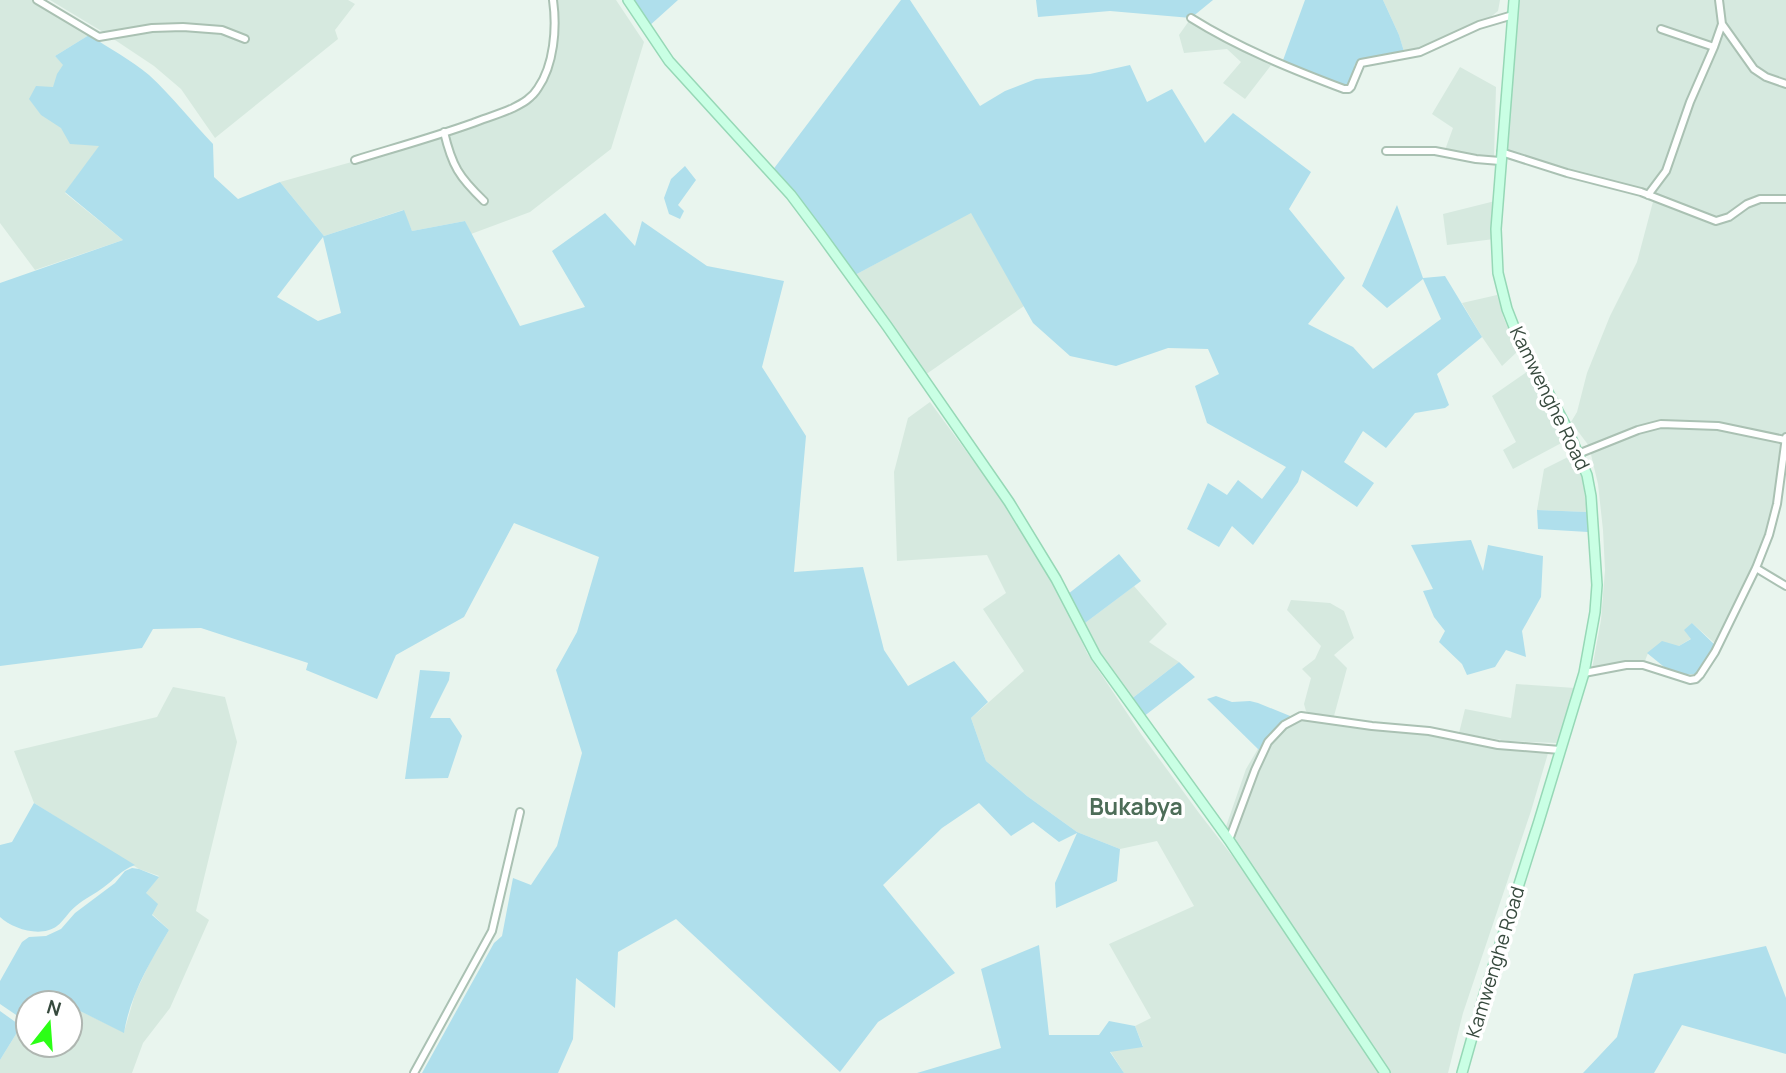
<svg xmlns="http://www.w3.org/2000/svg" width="1786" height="1073" viewBox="0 0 1786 1073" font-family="Manrope,sans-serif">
	<rect width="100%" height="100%" fill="#e9f5ee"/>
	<path fill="#d6e9df" d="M0,0H33L89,35L55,56L113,116L110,132L65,193L123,240L35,270L0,223Z
		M50,0H348L355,4L335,30L338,39L215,138L181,89L154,66L103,32Z
		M555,0H616L644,42L611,149L530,212L471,234L465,221L412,231L403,210L324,236L280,182L384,153L489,120L535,100L549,74L556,39Z
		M1383,0H1500L1498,11L1478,27L1452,41L1421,55L1406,58L1399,35Z
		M1512,0H1786V453L1773,535L1759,570L1721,649L1692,623V638L1679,646L1648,653L1645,661L1592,669L1601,620L1605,570L1603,530L1598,484L1589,446L1571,422L1577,412L1587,373L1610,316L1637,262L1654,198L1563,176L1528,164L1505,149Z
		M1191,18L1254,55L1272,64L1245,99L1223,83L1241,62L1227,49L1184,53L1179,35Z
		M1460,67L1496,87L1494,157H1471L1445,150L1453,128L1432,114Z
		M1495,201L1494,239L1447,245L1443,214Z
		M971,212L1024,306L925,375L855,275Z
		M1497,295L1504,319L1518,351L1502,366L1482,337L1462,303Z
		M1528,371L1567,440L1513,469L1503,450L1516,442L1492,396Z
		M930,402L1005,504L1059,591L1087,653L1141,734L1199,813L1247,875L1223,835L1246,769L1265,737L1285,721L1303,718L1425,734L1470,743L1549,750L1531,811L1463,1013L1448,1073H1124L1110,1051L1143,1046L1135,1026L1151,1018L1109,944L1194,906L1157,841L1120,849L1077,832L1027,796L986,761L971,718L1024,671L983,609L1006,593L987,555L897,561L894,472L908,418Z
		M1574,454L1583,482L1587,512L1537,510L1544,469Z
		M1134,586L1167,624L1149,642L1179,662L1130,700L1112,674L1085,623Z
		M1291,600L1330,603L1344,611L1354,638L1334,655L1347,668L1334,716L1308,713L1306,711L1304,704L1311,678L1302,669L1315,659L1321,646L1287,610Z
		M1516,684L1575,688L1561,742L1557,743L1508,741L1459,733L1465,709L1511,718Z
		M173,687L225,697L237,742L196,911L209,920L170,1008L143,1043L132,1073H0V1060L24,1021L28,1024V1045H70V1030L80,1011L124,1032L135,994L151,960L169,930L152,914L146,893L159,876L139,869L34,803L14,751L157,717Z"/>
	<path fill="#afdfec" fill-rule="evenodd" d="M628,0H678L648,27Z
		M901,0H910L980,106L1005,91L1036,79L1090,74L1130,65L1147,102L1172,89L1205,143L1233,113L1311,172L1289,209L1345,278L1308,324L1353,347L1373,369L1441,319L1423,279L1387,308L1362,286L1397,205L1423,278L1445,276L1482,337L1437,374L1449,405L1445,408L1415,413L1386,448L1363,431L1344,462L1374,483L1357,507L1302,470L1298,482L1253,545L1232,526L1219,547L1187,529L1208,483L1227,495L1238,480L1262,499L1286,467L1207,423L1195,386L1219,374L1208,349L1168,348L1116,366L1070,356L1033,323L971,213L855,275L832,243L769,175Z
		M1036,0H1213L1191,18L1110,11L1038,17Z
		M1305,0H1383L1399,35L1406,58L1355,64L1351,80L1348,86L1345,87L1282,63Z
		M89,35C109,48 131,60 149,75C172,96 191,121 213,144L214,177L238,199L280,182L324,236L404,210L412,231L465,221L520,326L585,307L552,251L605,213L635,246L642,221L707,266L784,281L762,367L806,436L794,572L863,567L884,650L908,686L954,661L988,702L971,718L986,761L1027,796L1077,832L1120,849L1117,881L1056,908L1055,883L1077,833L1059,842L1033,822L1011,836L979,803L942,828L883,885L955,973L878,1022L840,1072L676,919L618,952L615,1008L576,978L573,1039L558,1073H422L494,943L502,936L513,878L531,885L557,846L582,753L556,670L577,632L599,557L514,523L464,617L396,655L377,699L306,670L308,663L201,628L153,629L142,648L0,666V283L123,240L65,192L99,146L70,144L61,128L41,115L29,99L36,86L53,87L57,74L63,65L55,56ZM323,237L341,313L318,321L277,297Z
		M685,166L696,180L678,205L684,211L680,219L669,214L664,198L671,179Z
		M1537,510L1587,512L1588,532L1538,529Z
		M1471,540L1483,571L1488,545L1543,556L1541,597L1522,631L1526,657L1506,650L1495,667L1467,675L1462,664L1439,642L1445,631L1434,617L1423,591L1433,589L1411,545Z
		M1119,554L1141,581L1085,623L1068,594Z
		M1692,623L1715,645L1701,674L1674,675L1647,653L1662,641L1679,646L1691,639L1684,630Z
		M1179,662L1195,677L1143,717L1130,700Z
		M420,670L450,672L449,680L430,718H450L462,736L448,778L405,779Z
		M1216,696L1232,702L1250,701L1258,703L1295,718C1278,724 1268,735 1259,750L1207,699Z
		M34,803L135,865C121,870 115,879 104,887C95,894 84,899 76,906C68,912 64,921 57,926C41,938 13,929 0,917V845L12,842Z
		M132,868L139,869L159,877L146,893L158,904L152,915L169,930C150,962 130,995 124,1033L80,1011L70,1030V1003H28V1023L0,1004V981L22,942L29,937L46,936L61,929L75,913L115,883L125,871Z
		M1039,945L1049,1035H1099L1109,1021L1135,1026L1143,1047L1110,1052L1124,1073H917L1001,1048L981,969Z
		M1766,946L1786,998V1054L1682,1025L1654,1073H1583L1617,1037L1634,974Z
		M0,1011L21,1026L0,1060Z"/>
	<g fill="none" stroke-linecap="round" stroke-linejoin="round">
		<defs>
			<path id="street" d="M37,0L99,37L152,28L183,27L222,30L245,39
				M1719,0L1722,24L1754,69L1766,77L1786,84
				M1191,18C1239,48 1291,69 1344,89H1349L1351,87L1361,63L1420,52L1479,25L1513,15
				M1661,29L1714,47
				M444,132C452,166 459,177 484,201
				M1386,151H1435L1476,159L1500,161
				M1501,152L1567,173L1641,192L1716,221L1729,217L1747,204L1760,199H1786
				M355,160C394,148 434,137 473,123C486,118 500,114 513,108C523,103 532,98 538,88C554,65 557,28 553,0
				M1648,195L1666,171L1690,102L1714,47L1722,24
				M1578,454L1638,430L1661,424L1718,426L1785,440
				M1756,568L1786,586
				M1584,673L1626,665H1643L1690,680L1696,679L1700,675L1715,652L1756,568L1769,535L1777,504L1786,437
				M1229,840L1255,770L1268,742L1284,725L1301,716L1372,726L1429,731L1498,745L1560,750
				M414,1073L492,931L520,812"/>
			<path id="secondary" d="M628,0L669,61L791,195L821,235L887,326L1009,502L1056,579L1096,656L1229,840L1385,1073
				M1462,1073L1484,995L1539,821L1584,673L1595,612L1597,585L1591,496L1587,475L1567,428L1516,332L1507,309L1498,273L1496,229L1514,0"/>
		</defs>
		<use href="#street" stroke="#aac1b3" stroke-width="10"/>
		<use href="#secondary" stroke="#96d8b6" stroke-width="12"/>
		<use href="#street" stroke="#fff" stroke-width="6"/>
		<use href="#secondary" stroke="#c9ffe4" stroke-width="9"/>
	</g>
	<g text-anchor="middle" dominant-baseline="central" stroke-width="7" stroke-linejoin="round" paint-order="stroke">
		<g font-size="19" fill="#36493d" stroke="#fff">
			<text transform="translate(1550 398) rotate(64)">Kamwenghe Road</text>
			<text transform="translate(1495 962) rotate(-73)">Kamwenghe Road</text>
		</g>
		<g font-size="23" font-weight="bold" fill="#4d6d58" stroke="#fff">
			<text x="1136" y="806">Bukabya</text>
		</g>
	</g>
	<g transform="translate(49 1024) rotate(17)"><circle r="33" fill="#ffffff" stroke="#afb6b1" stroke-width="2"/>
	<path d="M0-5L12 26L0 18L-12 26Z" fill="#2cff16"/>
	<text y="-10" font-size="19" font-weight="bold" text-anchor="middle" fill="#36493d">N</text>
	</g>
</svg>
